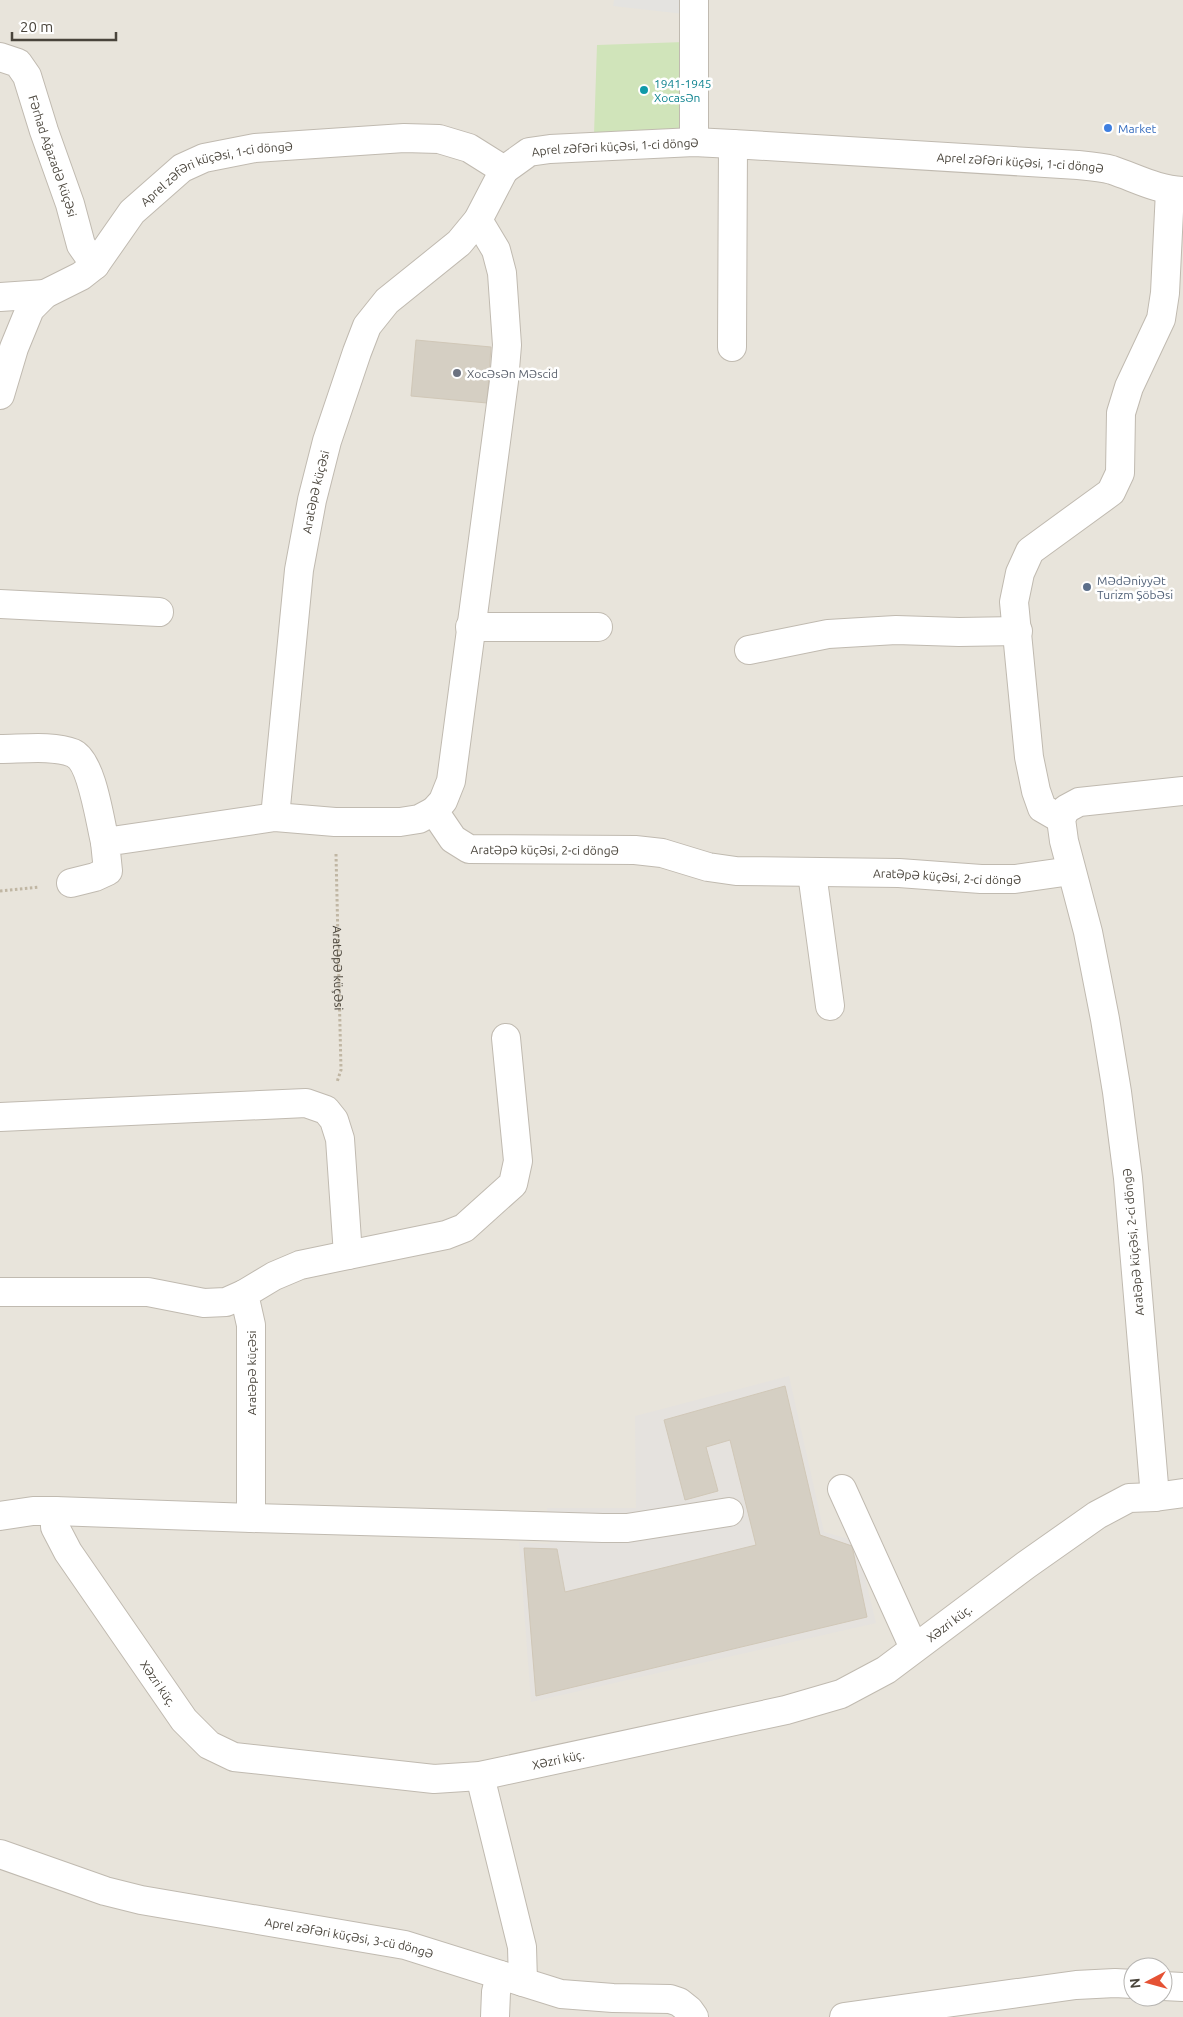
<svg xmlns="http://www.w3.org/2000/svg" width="1183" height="2017" viewBox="0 0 1183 2017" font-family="Ubuntu,sans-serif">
	<rect width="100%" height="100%" fill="#f5f3ed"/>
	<path fill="#e8e4db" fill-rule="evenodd" d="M0,0H1183V2017H0ZM1133,1967H1163V1997H1133Z"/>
	<path fill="#e5e2de" d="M789,1376L824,1532L856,1541L876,1623L531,1702L519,1542L550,1544L547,1508H636L635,1416Z"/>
	<path fill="#d0e4ba" d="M684,42L683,129L594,134L597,45Z"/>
	<path fill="#e4e3e0" d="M614,0H694L693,15L613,6Z"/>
	<path fill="#d5cfc3" stroke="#d0c7b7" d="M416,340L491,347L487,403L411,396Z
		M785,1386L820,1535L852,1546L867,1617L536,1696L524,1548L557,1549L565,1592L756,1545L730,1440L706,1447L718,1491L685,1500L664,1420Z"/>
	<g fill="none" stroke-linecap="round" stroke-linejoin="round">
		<defs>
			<g id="minor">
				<path id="s2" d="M0,57L18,63L27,76L44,131L70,204L81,245L95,265"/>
				<path d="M694,142V0"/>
				<path d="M0,297L45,294"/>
				<path d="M732,347L733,144"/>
				<path id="s3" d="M0,395L14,348L30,309L45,294L81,276L95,265L132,212L182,168L204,158L255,148L404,138L439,139L469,148L504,170L529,152L550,149L694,142L733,144L1078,165C1089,166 1102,167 1112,170C1136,178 1157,190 1183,191"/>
				<path d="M0,604L159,612"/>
				<path d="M470,627H598"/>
				<path d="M749,650L828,634L896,630L959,632L1018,631"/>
				<path d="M0,749C21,749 54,745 73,753C92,761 100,822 105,842"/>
				<path d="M434,811L443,801L451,781L504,381L507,345L502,273L496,250L478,220"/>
				<path id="s4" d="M275,817L299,570L312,500L327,441L357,352L367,326L387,301L459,243L478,220L504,170"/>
				<path d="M1061,819L1042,808L1036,791L1029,757L1014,602L1020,573L1030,551L1111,492L1120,473L1121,413L1129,387L1161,319L1165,293L1170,191"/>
				<path d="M812,873L830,1006"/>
				<path id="s5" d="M71,883L95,877L108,871L105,842L275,817L335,822H400L419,819L434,811L453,839L469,849L635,850L662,853L708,867L736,871L899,873L981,879H1015L1071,871"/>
				<path d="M0,1117L306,1103L326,1110L334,1120L340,1139L348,1255L300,1265L274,1276L244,1294L251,1325V1518L55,1511"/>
				<path d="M348,1255L446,1235L464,1228L513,1184L518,1161L506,1038"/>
				<path d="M0,1292H148L204,1303L226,1302L244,1294"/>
				<path d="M842,1489L914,1648"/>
				<path d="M1155,1497L1128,1178L1117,1092L1105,1019L1088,932L1064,841L1061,819L1066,809L1079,802L1183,791"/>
				<path id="s6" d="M0,1516L33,1511H55V1527L68,1552L184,1720L209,1745L234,1757L434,1779L480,1776L786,1710L841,1694L886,1670L1026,1565L1097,1515L1129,1498L1155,1497L1183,1493"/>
				<path d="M251,1518L603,1528H627L729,1512"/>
				<path d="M480,1776L522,1947L523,1982"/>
				<path id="s7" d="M0,1854L105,1891L141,1900L405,1945L561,1994L613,1998L670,1999L679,2002L689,2010L694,2017"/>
				<path d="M1163,1986L1183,1987"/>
				<path d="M495,2017L496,1992L500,1975"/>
				<path d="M844,2017L1076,1985L1115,1983L1133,1984"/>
			</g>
		</defs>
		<use href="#minor" stroke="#c0bab0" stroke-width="30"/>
		<g stroke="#c0b6a3" stroke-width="3" stroke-dasharray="2.5 2.5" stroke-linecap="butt">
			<path id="s1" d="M336,854L341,1070L337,1082"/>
			<path d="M0,891L39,887"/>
		</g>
		<use href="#minor" stroke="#fff" stroke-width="28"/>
	</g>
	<circle fill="#0f9aa8" stroke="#fff" stroke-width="2" cx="644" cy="90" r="5"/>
	<circle fill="#3f7fe0" stroke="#fff" stroke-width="2" cx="1108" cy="128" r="5"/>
	<circle fill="#6b7280" stroke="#fff" stroke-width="2" cx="457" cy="373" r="5"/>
	<circle fill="#5c6f8a" stroke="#fff" stroke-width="2" cx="1087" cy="587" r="5"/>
	<g text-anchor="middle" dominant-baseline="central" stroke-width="5" stroke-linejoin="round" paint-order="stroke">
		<g font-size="12" fill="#0d838f" stroke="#fff" text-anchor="start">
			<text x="654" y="83">1941-1945<tspan x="654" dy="14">Xocasən</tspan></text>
		</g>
		<g font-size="12" fill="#366cbe" stroke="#fff" text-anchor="start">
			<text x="1118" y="128">Market</text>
		</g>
		<g font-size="12" fill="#49443b" stroke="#fff">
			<text stroke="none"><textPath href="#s3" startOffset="752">Aprel zəfəri küçəsi, 1-ci döngə</textPath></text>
			<text stroke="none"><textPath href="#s2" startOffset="119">Fərhad Ağazadə küçəsi</textPath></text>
			<text stroke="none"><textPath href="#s3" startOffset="1158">Aprel zəfəri küçəsi, 1-ci döngə</textPath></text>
			<text stroke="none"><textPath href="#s3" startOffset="332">Aprel zəfəri küçəsi, 1-ci döngə</textPath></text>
			<text stroke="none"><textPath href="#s4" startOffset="328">Aratəpə küçəsi</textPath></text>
			<text stroke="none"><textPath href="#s5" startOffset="530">Aratəpə küçəsi, 2-ci döngə</textPath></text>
			<text stroke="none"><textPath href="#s5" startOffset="935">Aratəpə küçəsi, 2-ci döngə</textPath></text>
			<text stroke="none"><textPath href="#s1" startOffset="114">Aratəpə küçəsi</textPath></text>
			<text transform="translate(1133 1242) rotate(-95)">Aratəpə küçəsi, 2-ci döngə</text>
			<text transform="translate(251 1373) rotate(-90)">Aratəpə küçəsi</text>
			<text stroke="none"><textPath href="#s6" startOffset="1114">Xəzri küç.</textPath></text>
			<text stroke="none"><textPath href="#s6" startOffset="259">Xəzri küç.</textPath></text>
			<text stroke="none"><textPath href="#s6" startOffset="694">Xəzri küç.</textPath></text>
			<text stroke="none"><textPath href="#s7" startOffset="360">Aprel zəfəri küçəsi, 3-cü döngə</textPath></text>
		</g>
		<g font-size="12" fill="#5b616d" stroke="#fff" text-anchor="start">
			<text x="467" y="373">Xocəsən Məscid</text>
		</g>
		<g font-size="12" fill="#4e5e75" stroke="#fff" text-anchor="start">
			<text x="1097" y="580">Mədəniyyət<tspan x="1097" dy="14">Turizm Şöbəsi</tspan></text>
		</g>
	</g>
	<g transform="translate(1148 1982) rotate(264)"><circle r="24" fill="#ffffff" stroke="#b6b4b1"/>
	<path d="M0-4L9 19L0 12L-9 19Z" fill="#e55234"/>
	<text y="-8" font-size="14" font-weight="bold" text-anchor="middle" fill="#49443b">N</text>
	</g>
	<path d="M12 32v8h104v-8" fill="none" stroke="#49443b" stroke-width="2.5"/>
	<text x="20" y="32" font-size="15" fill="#49443b" stroke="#ffffff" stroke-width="4" paint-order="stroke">20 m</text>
</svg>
